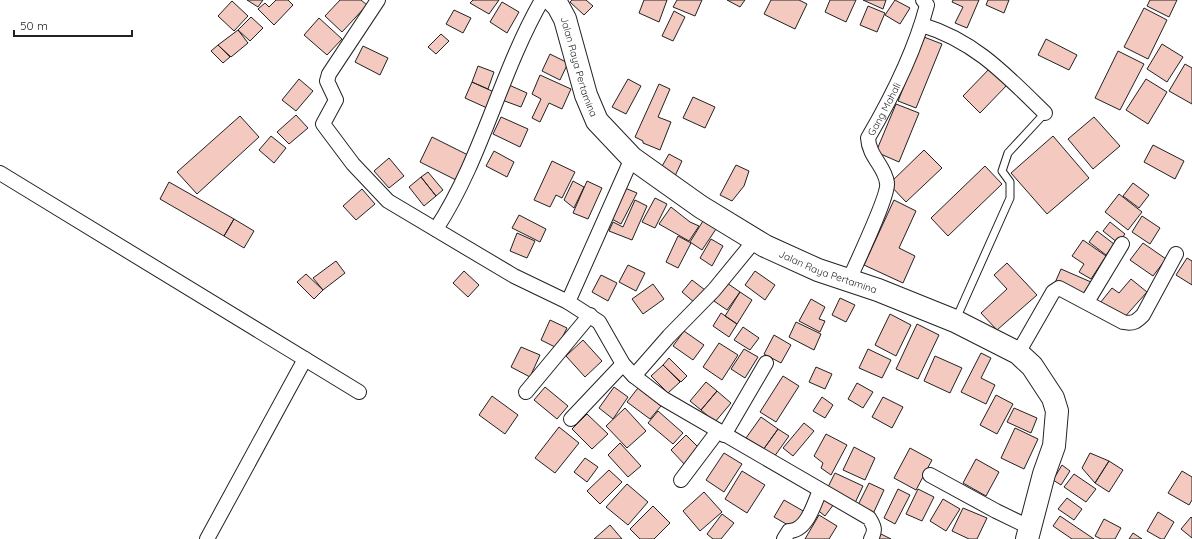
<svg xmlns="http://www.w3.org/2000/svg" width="1192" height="539" viewBox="0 0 1192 539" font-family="Quicksand,sans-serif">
	<rect width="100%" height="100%" fill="#fff"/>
	<path fill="#f3c9c0" stroke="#222" d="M247,0H263L258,7Z
		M276,0H288L293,5L274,25L258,9L265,3L269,7Z
		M340,0H361L367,5L342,32L325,16Z
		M473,0H499L489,14L470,3Z
		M572,0H586L593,6L584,15L570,2Z
		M644,0H667L659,22L639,13Z
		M677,0H702L695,16L673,7Z
		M727,0H745L740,7Z
		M771,0H799L807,4L795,29L764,14Z
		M830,0H856L846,22L825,12Z
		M863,0H886L883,9Z
		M895,0L910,8L900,24L885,15Z
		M953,0H979L967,28L955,23L963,7L952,2Z
		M988,0H1009L1004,13L986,5Z
		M1150,0H1177L1169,17L1147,6Z
		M232,1L248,16L234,31L218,16Z
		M502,2L519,12L507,33L490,22Z
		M868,6L885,13L877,32L860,25Z
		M1144,8L1167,20L1148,59L1124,47Z
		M454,10L471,18L463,33L446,24Z
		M674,11L685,17L673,41L662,36Z
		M251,17L263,28L250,41L238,30Z
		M319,18L342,39L327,55L304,35Z
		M238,30L248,43L231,57L218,45Z
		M441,34L449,41L436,54L428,47Z
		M924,37L942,44L916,108L898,101Z
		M1046,39L1077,55L1069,70L1038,55Z
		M1162,44L1183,57L1167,82L1147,69Z
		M218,45L230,57L223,63L211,51Z
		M363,46L388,58L380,75L355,62Z
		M1118,51L1144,64L1120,110L1095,98Z
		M550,54L568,63L560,80L542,71Z
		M1185,64L1192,68V104L1169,91Z
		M478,66L494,72L488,89L472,82Z
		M992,66L1009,83L980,113L963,96Z
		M540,75L571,89L562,109L549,103L540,122L532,118L541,99L532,94Z
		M299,79L313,91L296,111L282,100Z
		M628,79L641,86L626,114L612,107Z
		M1146,79L1167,92L1148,124L1126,110Z
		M472,82L494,92L487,108L465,98Z
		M659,84L670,89L658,117L671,122L660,150L643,143V141L635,137Z
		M509,85L527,93L521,107L502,100Z
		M693,97L715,107L705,128L683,118Z
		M896,104L919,113L899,162L876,152Z
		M296,115L308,128L289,144L277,132Z
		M240,116L259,137L197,194L177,172Z
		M501,117L528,129L520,147L493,134Z
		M1094,117L1120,146L1093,169L1068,139Z
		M271,136L286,148L274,163L259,150Z
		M1053,136L1089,178L1047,214L1011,173Z
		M432,137L468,155L456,180L420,162Z
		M1153,145L1184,161L1175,179L1144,162Z
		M924,150L942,168L906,202L889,184Z
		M494,151L514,162L507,177L486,166Z
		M669,154L682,161L675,176L661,168Z
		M389,158L404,176L389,188L374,171Z
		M552,161L575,172L562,198L556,195L550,207L534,200Z
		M736,165L749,171L744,186L732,201L720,195Z
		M985,166L1002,184L948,236L931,218Z
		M428,172L443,190L436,196L421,177Z
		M421,177L436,196L424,206L409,187Z
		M573,181L584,187L574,208L564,200Z
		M587,181L602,188L588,219L573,213Z
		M169,182L234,219L224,236L160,199Z
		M1133,183L1149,195L1139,208L1123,196Z
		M625,188L637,193L621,224L610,218Z
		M362,189L375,204L356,220L343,206Z
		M1119,194L1142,212L1128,230L1105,212Z
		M655,198L667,204L655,228L642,222Z
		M635,200L647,206L632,240L609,231L613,222L623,227Z
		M894,200L916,211L899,248L915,256L903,283L864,265Z
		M671,207L690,222L699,226L689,241L659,224Z
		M519,215L546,229L540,242L512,228Z
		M1142,216L1160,228L1150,244L1132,232Z
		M234,219L254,231L244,248L224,236Z
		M703,221L716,229L702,250L690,242Z
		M1110,222L1125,234L1118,243L1103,231Z
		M1097,231L1114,244L1106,255L1089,242Z
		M517,233L535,241L527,258L510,251Z
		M678,236L691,243L678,268L666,262Z
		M711,239L723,246L712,266L700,258Z
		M1083,240L1106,256L1091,279L1079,272L1084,264L1072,256Z
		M1143,243L1166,259L1153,276L1130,260Z
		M1187,258L1192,261V285L1176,275Z
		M336,261L345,273L323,290L313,278Z
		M1007,263L1037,295L997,330L981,313L1007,289L994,275Z
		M628,265L645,273L636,291L619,282Z
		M1061,269L1091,282L1084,298L1054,285Z
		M464,271L479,285L468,297L453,283Z
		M755,271L775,285L765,300L745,285Z
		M306,274L323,290L314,299L297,282Z
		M601,275L617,283L608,301L592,292Z
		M1131,279L1147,292L1122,320L1100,303L1112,288L1119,293Z
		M692,280L705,290L695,303L682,292Z
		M727,283L740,292L727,310L714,301Z
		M653,284L664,299L643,314L632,299Z
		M740,292L752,300L737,324L725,316Z
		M840,298L855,305L846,322L832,315Z
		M811,299L825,307L819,319L825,321L820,332L799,321Z
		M721,313L737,324L729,337L713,326Z
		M890,314L911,325L896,356L875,345Z
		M550,320L567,328L557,348L541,340Z
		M796,322L821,334L814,350L789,337Z
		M917,324L939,335L918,379L896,369Z
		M743,327L759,338L750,350L734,340Z
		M684,331L704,345L693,360L673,346Z
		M774,335L791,345L781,363L764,354Z
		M583,340L602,361L585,377L566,356Z
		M719,343L738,355L722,380L703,367Z
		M521,347L540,355L530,377L511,367Z
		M744,349L758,357L745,378L731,369Z
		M868,349L891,360L882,378L859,368Z
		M981,353L991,358L981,378L995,385L986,404L961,392Z
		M935,356L962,368L950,393L924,381Z
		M669,358L687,376L681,382L663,365Z
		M663,365L680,382L668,393L651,376Z
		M816,367L832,374L825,389L809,382Z
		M783,376L799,386L776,422L760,412Z
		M706,382L717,391L701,410L690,401Z
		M857,383L873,392L863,408L848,399Z
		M545,387L568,406L557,419L534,400Z
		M614,387L628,397L613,419L599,408Z
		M638,388L661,406L650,419L627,402Z
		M717,391L731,403L715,422L701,410Z
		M996,395L1013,404L997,434L980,425Z
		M492,396L518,415L505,434L479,415Z
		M822,397L833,405L825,418L813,411Z
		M883,397L903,407L892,428L872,417Z
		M625,408L646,431L627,448L606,426Z
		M1014,408L1037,418L1031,433L1007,422Z
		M658,411L683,433L673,444L648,423Z
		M587,414L608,434L592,449L572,429Z
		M761,417L778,429L763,450L746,438Z
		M804,423L814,431L793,456L783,448Z
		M559,427L579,443L555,473L535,458Z
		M1015,428L1038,439L1024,469L1001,458Z
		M778,429L789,436L774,457L763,450Z
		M826,434L847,445L831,475L821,468L823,463L814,456Z
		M686,435L702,451L687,467L671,450Z
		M620,443L641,466L628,477L608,455Z
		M854,447L875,458L865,480L843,470Z
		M910,448L932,460L916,490L894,478Z
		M724,453L742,464L724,492L706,480Z
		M1090,453L1109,461L1095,483L1082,468Z
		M585,458L598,467L587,482L574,472Z
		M976,459L999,472L986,496L963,483Z
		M1109,461L1123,470L1109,492L1095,483Z
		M1062,465L1070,471L1061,485L1053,480Z
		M609,470L622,482L600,504L587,491Z
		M742,471L765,485L747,513L725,499Z
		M1182,471L1192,477V500L1189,505L1168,493Z
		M835,473L863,486L855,503L827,489Z
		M1074,474L1096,489L1086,502L1064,487Z
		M869,483L884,490L873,514L857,507Z
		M627,484L648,502L628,525L606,507Z
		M898,489L910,495L895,524L884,518Z
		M918,489L934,497L922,521L906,514Z
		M704,492L722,512L700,531L683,511Z
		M823,497L834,504L825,516L815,508Z
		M1067,498L1082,509L1074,520L1058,509Z
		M943,499L960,509L946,531L930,521Z
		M784,500L805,512L795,529L774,517Z
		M653,506L670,523L654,539H640L630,529Z
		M963,508L987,518L977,539H969L952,531Z
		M1158,512L1174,522L1164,539H1161L1147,531Z
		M722,514L734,523L721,539H713L707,534Z
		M819,515L837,526L829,539H805Z
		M1060,516L1094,539H1072L1053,526Z
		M1191,517L1192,518V538L1181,529Z
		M1104,519L1121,528L1115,539H1101L1095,536Z
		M610,525L622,539H594Z
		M1133,533L1142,539H1129Z
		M881,534L891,539H878Z"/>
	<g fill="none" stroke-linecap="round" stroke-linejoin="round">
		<defs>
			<path id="lane" d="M956,319L1010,198V182L1002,171L1008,153L1045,113"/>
			<g id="street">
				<path d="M378,0L329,74L327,81L336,100L323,124L353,164L388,201L514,276L568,302L599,322L623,364L634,376L664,399L869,518C874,526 876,530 871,539"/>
				<path d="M922,25C975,41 1006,75 1045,113"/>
				<path d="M0,173L359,392"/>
				<path d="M436,229C482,159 500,73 542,0"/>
				<path id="s1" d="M849,280C856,264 889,195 887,183C885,166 869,157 868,138C892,97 915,51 927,5L923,0"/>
				<path d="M568,302L632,158"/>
				<path d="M1087,302L1122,244"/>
				<path d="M1018,353L1053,292L1059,288L1123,322C1133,324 1136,322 1143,315L1176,254"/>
				<path d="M634,376L669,336L714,290L755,240"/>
				<path d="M526,392L590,315"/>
				<path d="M571,419L623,364"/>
				<path d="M724,435L766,363"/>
				<path d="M930,475L996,511L1029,527"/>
				<path d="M681,480L718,431"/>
				<path d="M207,539L305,359"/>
				<path d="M784,539L789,531C807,531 814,504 820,490"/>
			</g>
			<g id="primary">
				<path id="s2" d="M552,0L558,6L565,19L586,95L597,121L632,158L701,207L765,246L818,270L878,290L955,321L1018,353L1032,366L1053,398L1057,411L1054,446L1044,474L1027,539"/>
			</g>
		</defs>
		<use href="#lane" stroke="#222" stroke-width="9"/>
		<use href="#street" stroke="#222" stroke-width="16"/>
		<use href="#primary" stroke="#222" stroke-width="24"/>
		<use href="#lane" stroke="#fff" stroke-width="7"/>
		<use href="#street" stroke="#fff" stroke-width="14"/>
		<use href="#primary" stroke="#fff" stroke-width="22"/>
	</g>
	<g text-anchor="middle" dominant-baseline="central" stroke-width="3" stroke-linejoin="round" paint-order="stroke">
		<g font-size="10" fill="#222" stroke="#fff">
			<text stroke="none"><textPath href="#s2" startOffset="73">Jalan Raya Pertamina</textPath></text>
			<text stroke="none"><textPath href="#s1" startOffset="187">Gang Mahali</textPath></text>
			<text stroke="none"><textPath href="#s2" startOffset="409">Jalan Raya Pertamina</textPath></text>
		</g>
	</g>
	<path d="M14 30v6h118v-6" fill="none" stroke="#222222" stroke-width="2"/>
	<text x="20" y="30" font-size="12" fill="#222222" stroke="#ffffff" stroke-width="3" paint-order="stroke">50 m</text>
</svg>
